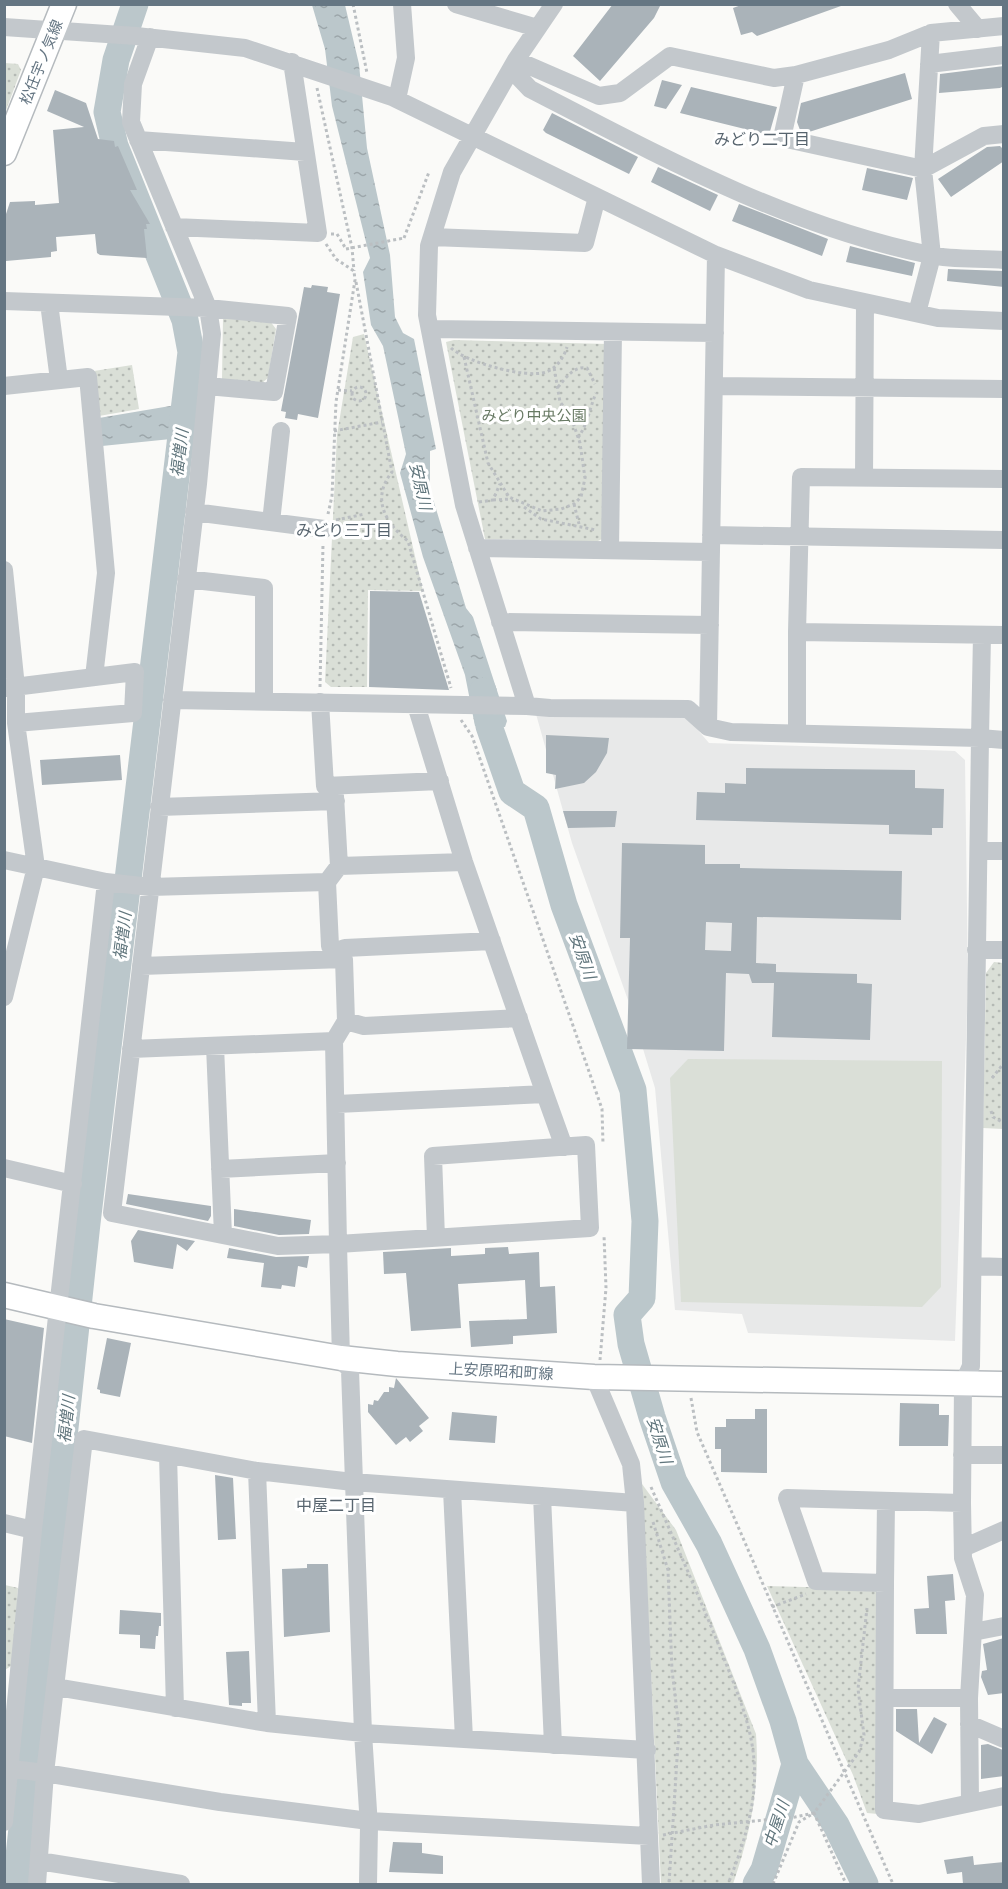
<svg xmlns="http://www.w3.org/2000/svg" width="1008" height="1889" viewBox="0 0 1008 1889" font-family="Quicksand,'Noto Sans JP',sans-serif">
	<defs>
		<pattern id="grass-dots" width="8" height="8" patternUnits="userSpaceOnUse" patternTransform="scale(1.5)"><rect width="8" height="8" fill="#dadfd7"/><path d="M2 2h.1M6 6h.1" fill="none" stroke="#b4b9b4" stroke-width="1.8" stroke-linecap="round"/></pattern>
		<pattern id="water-ripples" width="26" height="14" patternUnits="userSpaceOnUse" patternTransform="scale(1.5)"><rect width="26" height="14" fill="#bbc7cb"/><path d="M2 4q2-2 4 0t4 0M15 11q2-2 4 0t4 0" fill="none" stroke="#9ca6aa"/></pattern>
	</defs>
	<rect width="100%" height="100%" fill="#fafaf8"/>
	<path fill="#e8e9e9" d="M536,714L685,715L709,743L955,751L965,760L968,984L955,1341L748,1333L742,1314L675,1310L655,1088L628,1000L572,843Z"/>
	<path fill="url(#grass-dots)" d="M5,63L18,64L21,70L5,113Z
		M223,318L270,321L276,329L268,378L262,383L222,379Z
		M364,334L423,591L368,590L367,687H331L325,682L337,435L353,337Z
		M454,340L608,344L604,538L596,542L485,539L446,342Z
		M132,365L139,409L99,416L94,371Z
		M994,962L1003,963V1129L983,1128L986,973Z
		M642,1484L676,1530L756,1734C760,1787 750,1835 733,1884H661Z
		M5,1585L18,1588L14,1664L5,1670Z
		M767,1586L877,1589L878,1814L867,1813L853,1775Z"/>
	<path fill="#dadfd7" d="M688,1059L942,1061L941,1287L922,1307L681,1302L670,1078Z"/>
	<path fill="url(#water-ripples)" d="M312,5H345L359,64L367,148L390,255L395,317L403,333L414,339L436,449L430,451V489L466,608L473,617L507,721L505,727L475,726L465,675L423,557L400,473L406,454L383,346L371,325L363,272L370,258L332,106L325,49Z
		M176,405L171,439L102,446L99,418Z"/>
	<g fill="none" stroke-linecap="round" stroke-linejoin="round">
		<path stroke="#bbc7cb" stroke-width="27" d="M483,691L489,726L512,792L536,808L564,905L633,1090L645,1221L642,1298L627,1315L631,1344L652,1417L674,1482L709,1544L757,1649L783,1721L795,1764L836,1825L865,1884
			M16,1884L87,1223L191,352L185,320L115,146L107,112L116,60L135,4
			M756,1884L764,1870L795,1764"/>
	</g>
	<path fill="#aab3b9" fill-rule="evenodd" d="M613,4H661L654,18L600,81L573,56Z
		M744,4H841V6L757,36L752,32L741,35L733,8Z
		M1004,66V86L1000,88L939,93L940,74Z
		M905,73L912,99L809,132L800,130L797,122L801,103Z
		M662,80L682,85L666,109L654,106Z
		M691,87L777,107L769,135L680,113Z
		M55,90L86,103L98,139L114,141L115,147L118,146L137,190H130L150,224H146L147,229H144L147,258L100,255L97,253L95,234L56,237L57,251L51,252V257L6,261L4,220L10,202L35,201V205L59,203L53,130L84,127L47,111Z
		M552,113L638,157L629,174L546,133L543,130Z
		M1000,146L1004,150V161L951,197L938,179L987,147Z
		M658,167L718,195L710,211L651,182Z
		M867,168L913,178L907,200L862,190Z
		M739,204L828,239L822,256L732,221Z
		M850,246L915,263L912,276L846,262Z
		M948,269L1004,271V287L947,281Z
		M312,285L328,287L327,292L340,294L318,418L298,414L297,420L285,418L286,412L281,411L304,287L311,288Z
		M370,591L419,592L449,690L369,687Z
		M546,735L609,738L607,753L596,772L584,783L555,789L556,775L546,773Z
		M120,755L122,780L42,785L40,760Z
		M746,768L915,770V788L944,789L943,828H932V835L889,834V825L696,820L697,792L725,793V783L746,784Z
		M563,811H617L615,827L568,828Z
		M622,843L705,845V864H740V868L902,871L901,920L757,917L756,963L776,964V972L857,974V983L872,984L870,1040L772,1037L774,983H752L749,974L726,973L724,1051L627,1049L630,938H620ZM706,922L732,923L731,951L705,950Z
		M128,1194L211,1206V1216L208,1221L126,1204Z
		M234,1209L311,1220L309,1234L279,1235L234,1226Z
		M138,1230L195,1241L187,1251L177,1244L173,1269L155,1266L134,1262L131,1241Z
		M508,1247L509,1254L539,1252L540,1287L555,1286L557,1333L513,1336V1344L471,1347L469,1321L527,1319L525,1280L458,1284L461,1328L411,1331L406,1273L384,1274L383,1252L451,1248V1256L485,1254V1248Z
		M229,1248L276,1257L309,1256L307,1268L298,1266L295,1287L282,1285L281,1289L261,1287L264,1263L227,1258Z
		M4,1319L44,1328L32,1443L4,1436Z
		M107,1338L131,1343L120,1397L100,1393V1390L97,1389Z
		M396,1378L429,1418L419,1426L423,1431L410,1442L406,1437L396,1445L368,1412V1404L373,1405L374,1400L378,1401L384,1392H389V1387L394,1388Z
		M900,1403L939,1404V1415H949L948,1446H899Z
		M755,1409H767V1473L721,1472V1449H715V1427H726V1419H755Z
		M452,1412L497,1416L495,1443L449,1440Z
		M215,1475L233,1478L236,1539L218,1540Z
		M307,1564H328L330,1632L284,1637L282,1569L307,1568Z
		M953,1574L955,1600L945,1601L947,1634H916L914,1609L929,1608L927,1576Z
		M120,1610L161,1613V1626H159L158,1636H156L155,1649L140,1648V1635L119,1634Z
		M1004,1638V1693L988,1695L981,1677L982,1671L987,1670L983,1644Z
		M249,1651L251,1703H242V1706L229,1705L226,1652Z
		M896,1709H917L919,1743L934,1717L947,1724L932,1754L896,1731Z
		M988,1744L1003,1750L1004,1776L981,1779V1745Z
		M393,1842L422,1843V1853L443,1856V1874L389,1872Z
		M973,1856L974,1865L1004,1862V1883L963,1884L962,1872L947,1874L944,1860Z"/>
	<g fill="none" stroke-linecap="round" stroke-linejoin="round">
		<defs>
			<path id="major" d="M4,153L64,4
				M4,1295L94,1316L341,1358L397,1364L594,1377L1004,1384"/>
		</defs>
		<use href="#major" stroke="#b5babe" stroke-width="27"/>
		<path stroke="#bbbfc2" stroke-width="3" stroke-dasharray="3 3" stroke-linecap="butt" d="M353,4L367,73
			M317,88L352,248L354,271
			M331,234H337L346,249
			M404,238L429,172
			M326,244L336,259L354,271L355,280L336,402L332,496L328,514
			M356,282L392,472C371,498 385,523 408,541L451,688
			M451,348C466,362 526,379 546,372C557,368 564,357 567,347
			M464,357L488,463L509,497L542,511L561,509L574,504L581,497L585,478L580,443L570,414L560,402L554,367
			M352 394a7 7 0 1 1 14 0a7 7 0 1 1-14 0Z
			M558,387C566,378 573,366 587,368L595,384
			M338,390L352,391
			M334,431L382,422
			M578,438C588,423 589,410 596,393
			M493,500L512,499
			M479,502L493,500L500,484
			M574,504L579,524
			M524,507L541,519L596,530
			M336,520L365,514
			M320,687L323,544
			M461,720L472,736L585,1060L602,1109L603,1144
			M992,1078L1004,1063
			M991,1111L993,1117L1004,1123
			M600,1360L606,1288L604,1235
			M691,1398L697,1432L893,1884
			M651,1487C675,1542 699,1596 721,1651C735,1687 751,1722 754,1760C758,1801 743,1847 728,1884
			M653,1522L668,1570L672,1670L679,1728L669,1884
			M772,1607L806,1594
			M663,1835L714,1825L795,1817L814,1813L859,1752L864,1735L858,1689L867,1608
			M773,1884L799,1822L814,1813L846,1884"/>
		<path stroke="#c3c8cc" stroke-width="18" d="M456,4L537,28
			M554,4L516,60L452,172L429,246L427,315L464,505L527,706L550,708L688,709L708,727L731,732L980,738L971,1366L963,1384L962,1503L787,1498L816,1581L885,1583L884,1810L919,1814L1004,1796
			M957,4L978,29
			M4,27L136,36L245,48L392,97L716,255L809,290L938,318L1004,321
			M150,37L133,84L131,122L208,308L288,316L274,392L207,386
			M516,60L599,96L620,93L670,56L774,78L796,75L889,50L931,33L1004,26
			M929,64L1004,55
			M511,69L530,89C658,155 787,226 930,255C954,260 980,258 1004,260
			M796,75L782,138L923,169L984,136L1004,134
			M397,99L406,58L402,4
			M138,140L305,152
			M174,227L318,233L292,62
			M432,237L585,243L597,197
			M4,301L208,308L212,334L198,484L112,1213L278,1246L338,1244L341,1358L350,1370L363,1733L369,1826L368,1884
			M49,303L59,380
			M917,313L932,256L923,169L931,33
			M430,329L715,333
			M4,386L88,377L106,573L94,677
			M714,386L1004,389
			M864,478L865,302
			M194,512L324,529
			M271,522L281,431
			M711,535L1004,540
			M477,548L711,552
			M610,550L613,332
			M4,570L16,687V723L36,867L4,997
			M186,579L264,588V701
			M500,622L710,625
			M797,632L801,477L1004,479
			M982,635L980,738L1004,740
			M6,688L135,672L133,713L16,723
			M172,700L527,706
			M320,702L325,786L335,796L339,866L327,882L330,946L344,959L346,1021L334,1041L338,1244L590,1228L586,1145L433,1156L436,1238
			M708,727L716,255
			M797,733V632L1004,635
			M325,786L440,781
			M159,807L336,801
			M979,851H1004
			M4,860L106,882L33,1530
			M339,866L464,862
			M106,882L150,887L327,882
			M976,950H1004
			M336,951L345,948L492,941
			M141,966L344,959
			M346,1021L364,1026L519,1018
			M215,1046L223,1235
			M131,1049L334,1041
			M545,1094L564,1147
			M337,1104L545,1094L464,862L416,705
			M4,1168L73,1184
			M220,1169L337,1163
			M973,1266L1004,1267
			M594,1377L631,1464L635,1503L651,1884
			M168,1455L175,1708
			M962,1455H1004
			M257,1471L267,1723L363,1733L647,1750
			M452,1490L464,1739
			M542,1496L553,1745
			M635,1503L353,1482L257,1471L84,1439L45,1773L220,1802L369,1821L649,1836
			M962,1503L963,1558L975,1595L969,1698L970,1803
			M4,1523L33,1530L4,1822
			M963,1548L1004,1530
			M885,1583L886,1502
			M973,1632L1004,1626
			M56,1687L267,1723
			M885,1698H969
			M969,1724L1004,1739
			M4,1768L45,1773L37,1884
			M39,1861L181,1884"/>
		<use href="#major" stroke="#fff" stroke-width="24"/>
		<path stroke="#bbbfc2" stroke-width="3" stroke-dasharray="3 3" stroke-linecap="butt" d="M346,249L404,238"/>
	</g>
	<g text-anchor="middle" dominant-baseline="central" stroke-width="6" stroke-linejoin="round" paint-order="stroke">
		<g font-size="15" fill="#657683" stroke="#fff">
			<text transform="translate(41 62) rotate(-68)">松任宇ノ気線</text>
			<text transform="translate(501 1371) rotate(3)">上安原昭和町線</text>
		</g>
		<g font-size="15" fill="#687a64" stroke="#fff">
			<text x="534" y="415">みどり中央公園</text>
		</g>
		<g font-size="16" fill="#57646e" stroke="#fff">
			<text x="762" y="139">みどり二丁目</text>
			<text x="344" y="530">みどり三丁目</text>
			<text x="336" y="1505">中屋二丁目</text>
		</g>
		<g font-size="16" font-style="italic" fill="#60757c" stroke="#fff">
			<text transform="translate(179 453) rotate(-83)">福増川</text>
			<text transform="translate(421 486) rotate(77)">安原川</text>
			<text transform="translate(122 936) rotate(-83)">福増川</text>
			<text transform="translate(583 956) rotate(70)">安原川</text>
			<text transform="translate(66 1419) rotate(-84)">福増川</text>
			<text transform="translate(660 1440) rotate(72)">安原川</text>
			<text transform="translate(776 1824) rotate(-72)">中屋川</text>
		</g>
	</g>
	<rect width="1008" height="1889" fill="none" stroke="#657683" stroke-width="12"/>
</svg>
